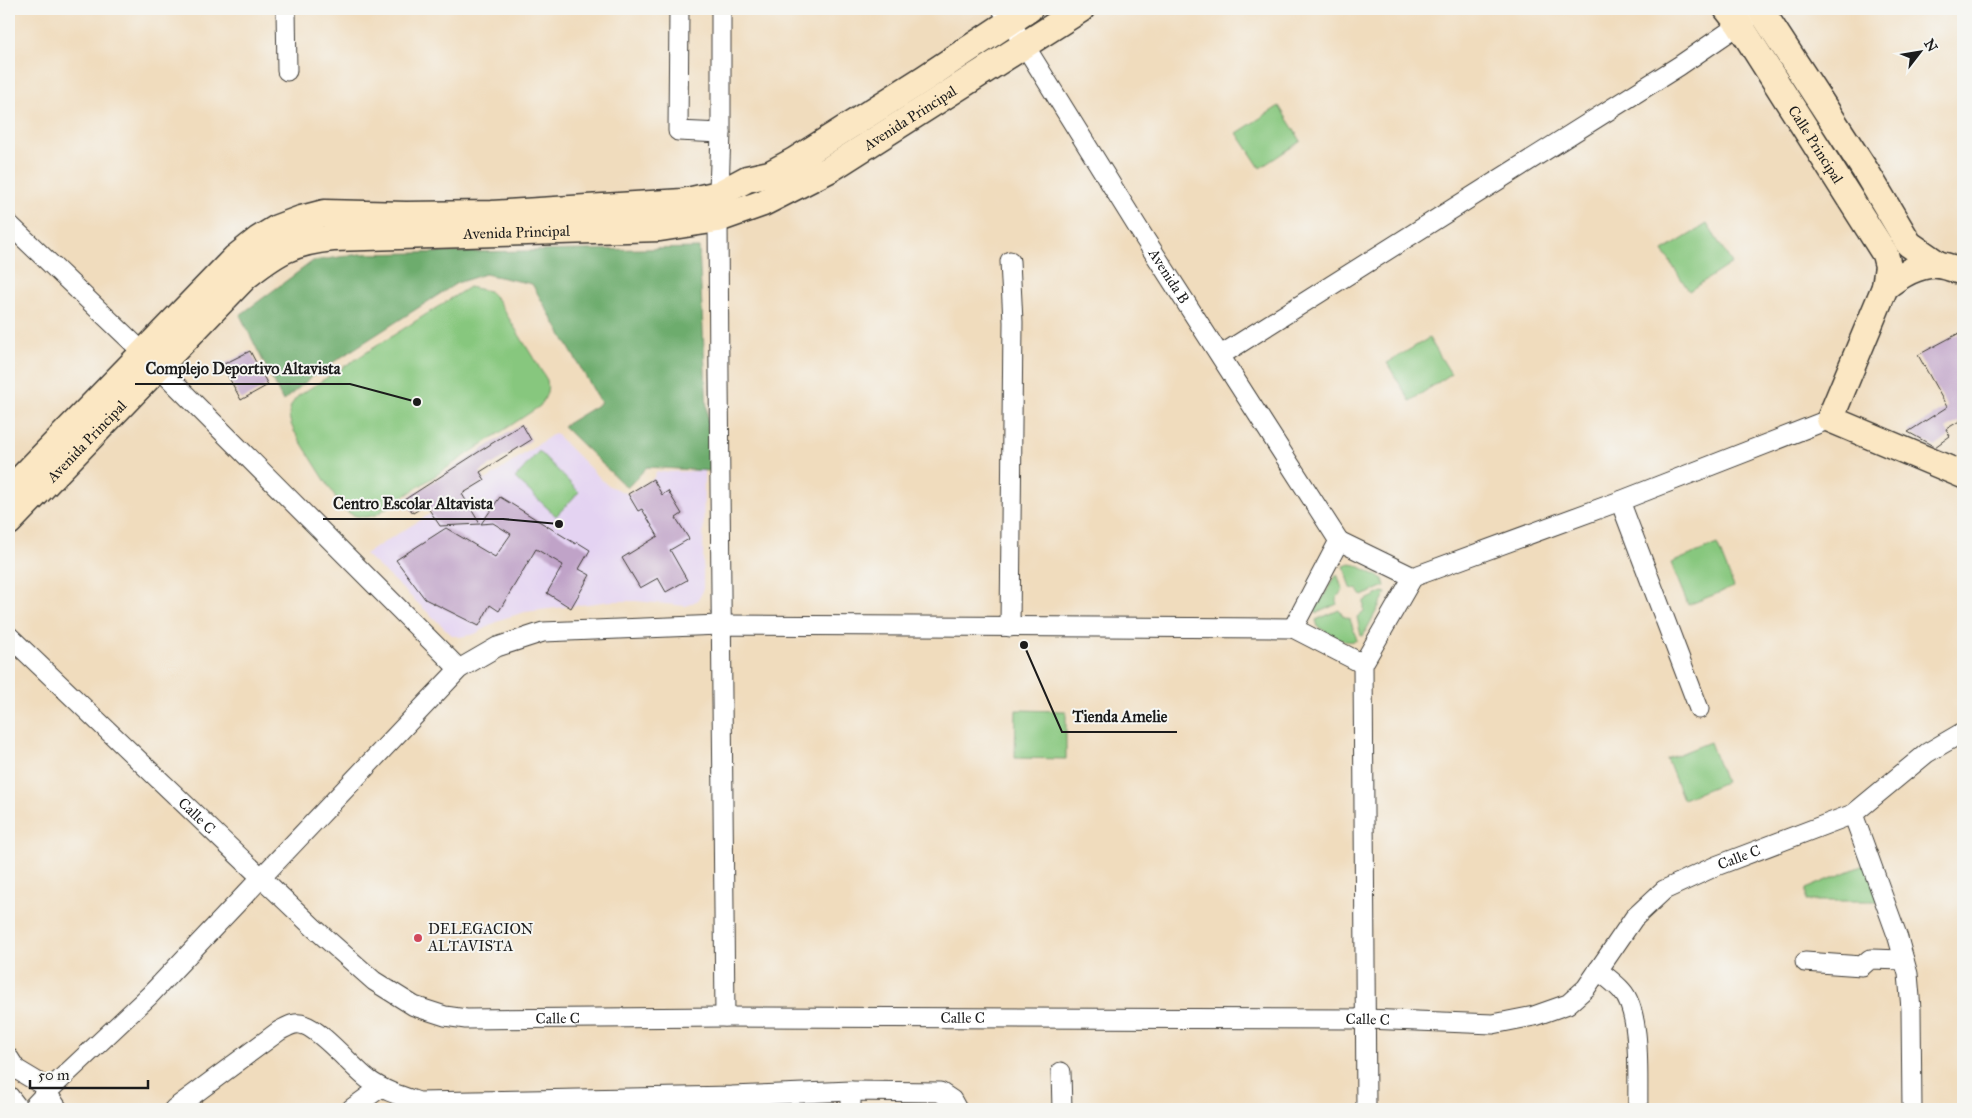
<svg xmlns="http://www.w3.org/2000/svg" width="1972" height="1118" viewBox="0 0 1972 1118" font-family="'IM FELL Great Primer',serif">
	<rect width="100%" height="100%" fill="#f6f6f2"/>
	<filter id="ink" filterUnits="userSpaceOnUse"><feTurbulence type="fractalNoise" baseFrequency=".02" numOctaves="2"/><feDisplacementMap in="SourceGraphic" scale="10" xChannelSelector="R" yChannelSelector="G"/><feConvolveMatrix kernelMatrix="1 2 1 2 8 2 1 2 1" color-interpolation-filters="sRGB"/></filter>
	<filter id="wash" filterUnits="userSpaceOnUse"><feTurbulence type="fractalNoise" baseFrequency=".0096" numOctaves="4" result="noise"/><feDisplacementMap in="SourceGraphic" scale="20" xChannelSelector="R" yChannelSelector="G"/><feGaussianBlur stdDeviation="1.12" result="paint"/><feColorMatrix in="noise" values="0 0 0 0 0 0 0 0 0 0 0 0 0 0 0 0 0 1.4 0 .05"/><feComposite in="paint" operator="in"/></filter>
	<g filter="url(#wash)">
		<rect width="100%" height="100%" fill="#f0dcbd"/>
		<path fill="#e4d3f2" d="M555,433L607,485L628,494L653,479L656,472L704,471L703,591L698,600L686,606L636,601H611L525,612L502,619L475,634L460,637L452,635L365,554L489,478Z"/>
		<path fill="#87c77e" stroke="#52724d" d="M1279,106L1301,141L1260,168L1237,133Z
			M1707,224L1732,263L1689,291L1663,251Z
			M469,287L489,291L497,299L547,380C549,391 546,397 540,406L376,515C363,519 354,517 343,509L294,431C287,416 287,408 298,396Z
			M1429,338L1451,374L1410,401L1387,363Z
			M539,451L579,492L556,516L515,478Z
			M1717,544L1734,587L1688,605L1671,563Z
			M1350,564L1356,565L1383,579L1385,586L1362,596L1358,590L1351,588L1344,566Z
			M1337,574L1343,590L1337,597V604L1317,613L1315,610Z
			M1383,592L1386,593L1363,636H1361L1357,617L1364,611V601Z
			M1339,610L1343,616L1350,619L1357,640C1345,646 1329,633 1318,627L1316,620Z
			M1016,710L1066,711V759L1015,758Z
			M1710,742L1725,782L1683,799L1667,759Z
			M1871,862L1885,901H1806V889Z"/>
		<path fill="#6dac6d" stroke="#446444" d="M699,248L710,471L647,467L627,488L563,426L601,403L532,284L485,274L457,283L318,372L283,401L240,315L313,261L360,254Z"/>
		<g id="blocks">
			<path fill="#c0a3c8" d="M1963,331V419L1946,429L1950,436L1935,447L1908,432L1947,407L1918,355Z
				M250,351L268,385L241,400L222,365Z
				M522,424L531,440L480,472L485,480L462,494L480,524L440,526L426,505L413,513L404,500Z
				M653,479L662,495L668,491L682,514L676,518L689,539L670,550L687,580L666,592L658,578L640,588L622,558L658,536L642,509L638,511L628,494Z
				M500,497L576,544L577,542L590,550L579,569L590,575L571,608L547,593L563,565L536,549L499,611L490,605L479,626L425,599L396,560L446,528L495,557L511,534L493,523L481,524Z"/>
		</g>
	</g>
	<g filter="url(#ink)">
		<use href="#blocks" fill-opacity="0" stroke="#3c3934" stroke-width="1"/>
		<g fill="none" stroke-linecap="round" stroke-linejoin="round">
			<defs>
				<g id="street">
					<path d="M286,9L287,71"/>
					<path d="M679,9L678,131L721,133"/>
					<path d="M721,9V133L718,219L719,379L725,1017"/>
					<path id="s1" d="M1002,9L1145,239L1339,541"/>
					<path d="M9,224L153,362L459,669"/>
					<path d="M1221,355L1679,66L1749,18"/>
					<path d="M1620,501L1699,709"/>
					<path d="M1339,541L1413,577L1363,664L1293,628Z"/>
					<path d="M1413,577L1620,501L1830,419"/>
					<path d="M1010,627L1013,322L1010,261"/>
					<path id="s2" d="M9,636L313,927L374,981L414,1006L445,1016L466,1019L725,1017L1366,1019L1493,1024L1534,1016L1568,1004L1586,988L1634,918L1664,890L1716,866L1853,814L1927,753L1963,732"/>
					<path d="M1363,664L1366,1109"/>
					<path d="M1853,814L1898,938L1908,974L1911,1009L1912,1109"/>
					<path d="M1805,962L1862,966L1870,959L1904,960"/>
					<path d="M1598,970C1606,977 1615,983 1622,991C1642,1013 1637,1079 1638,1109"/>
					<path d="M9,1058L16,1069L41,1084L58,1109"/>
					<path d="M1061,1072L1062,1109"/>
					<path d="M9,1096L19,1109"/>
					<path d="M31,1109L47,1092L149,996L459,669L497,647L543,632L720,625L1293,628"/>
					<path d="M174,1109L279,1031C287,1027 295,1021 304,1025C321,1030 353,1068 369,1080C384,1091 401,1096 419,1102L732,1096L851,1091L940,1092L952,1100L957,1109"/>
					<path d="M351,1109L380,1088"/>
					<path d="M851,1109V1091"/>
				</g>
				<g id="secondary">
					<path id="s3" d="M1727,9L1739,24L1885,254L1888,266L1885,287"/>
					<path d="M1760,9L1865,170L1909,244L1939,265"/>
					<path d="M1963,272C1956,270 1948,266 1940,265C1921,263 1900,275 1885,287L1830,419L1963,475"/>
					<path d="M9,491L235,258L259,239L277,228L301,219L324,213L406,215L492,214L683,202L719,194L747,179L770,174L794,161L925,78L1029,9"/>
					<path id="s4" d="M9,522L245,277C276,252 292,242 333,238L660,228L718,219L763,203L830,169L1081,9"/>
				</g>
			</defs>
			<use href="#street" stroke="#3c3934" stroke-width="21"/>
			<use href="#secondary" stroke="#3c3934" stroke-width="29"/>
			<use href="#street" stroke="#fff" stroke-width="19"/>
			<use href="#secondary" stroke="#fbe7c3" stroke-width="26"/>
		</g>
	</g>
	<circle fill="#d1495b" stroke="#f6f6f2" stroke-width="2" cx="418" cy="938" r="5"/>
	<g text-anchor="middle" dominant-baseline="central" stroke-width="4" stroke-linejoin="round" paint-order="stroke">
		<g font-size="15" fill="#1c1c1c" stroke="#f6f6f2">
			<text stroke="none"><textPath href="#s4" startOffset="1042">Avenida Principal</textPath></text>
			<text stroke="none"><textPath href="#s3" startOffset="162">Calle Principal</textPath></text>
			<text stroke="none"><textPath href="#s4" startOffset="622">Avenida Principal</textPath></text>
			<text stroke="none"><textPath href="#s1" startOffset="315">Avenida B</textPath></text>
			<text stroke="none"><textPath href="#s4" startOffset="112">Avenida Principal</textPath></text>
			<text stroke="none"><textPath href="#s2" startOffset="260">Calle C</textPath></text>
			<text stroke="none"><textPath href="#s2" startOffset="1940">Calle C</textPath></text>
			<text stroke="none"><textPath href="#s2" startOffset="1100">Calle C</textPath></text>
			<text stroke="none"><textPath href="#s2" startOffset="695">Calle C</textPath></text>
			<text stroke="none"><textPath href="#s2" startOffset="1505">Calle C</textPath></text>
		</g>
		<g font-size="15" fill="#1c1c1c" stroke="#f6f6f2" text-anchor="start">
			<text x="428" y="929">DELEGACION<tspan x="428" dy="17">ALTAVISTA</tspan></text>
		</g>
	</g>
	<path fill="none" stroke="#1c1c1c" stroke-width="2" d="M417 402L350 384H135M559 524L503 519H323M1024 645L1062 732H1177"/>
	<g fill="#1c1c1c" stroke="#f6f6f2" stroke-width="2">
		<circle cx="417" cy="402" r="5"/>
		<circle cx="559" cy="524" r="5"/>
		<circle cx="1024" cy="645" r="5"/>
	</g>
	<g font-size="16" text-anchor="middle" font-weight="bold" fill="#1c1c1c" stroke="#f6f6f2" stroke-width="4" stroke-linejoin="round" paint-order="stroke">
		<text x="243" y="374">Complejo Deportivo Altavista</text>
		<text x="413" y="509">Centro Escolar Altavista</text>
		<text x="1120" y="722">Tienda Amelie</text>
	</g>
	<rect width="1972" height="1118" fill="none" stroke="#f6f6f2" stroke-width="30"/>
	<g transform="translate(1920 52) rotate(59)" stroke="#f6f6f2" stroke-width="4" paint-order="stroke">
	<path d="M0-4L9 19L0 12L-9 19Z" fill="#1c1c1c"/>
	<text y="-8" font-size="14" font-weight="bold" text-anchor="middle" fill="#1c1c1c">N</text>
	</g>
	<path d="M30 1080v8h118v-8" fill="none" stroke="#1c1c1c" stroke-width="2.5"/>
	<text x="38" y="1080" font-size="15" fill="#1c1c1c" stroke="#f6f6f2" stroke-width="4" paint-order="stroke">50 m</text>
</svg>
